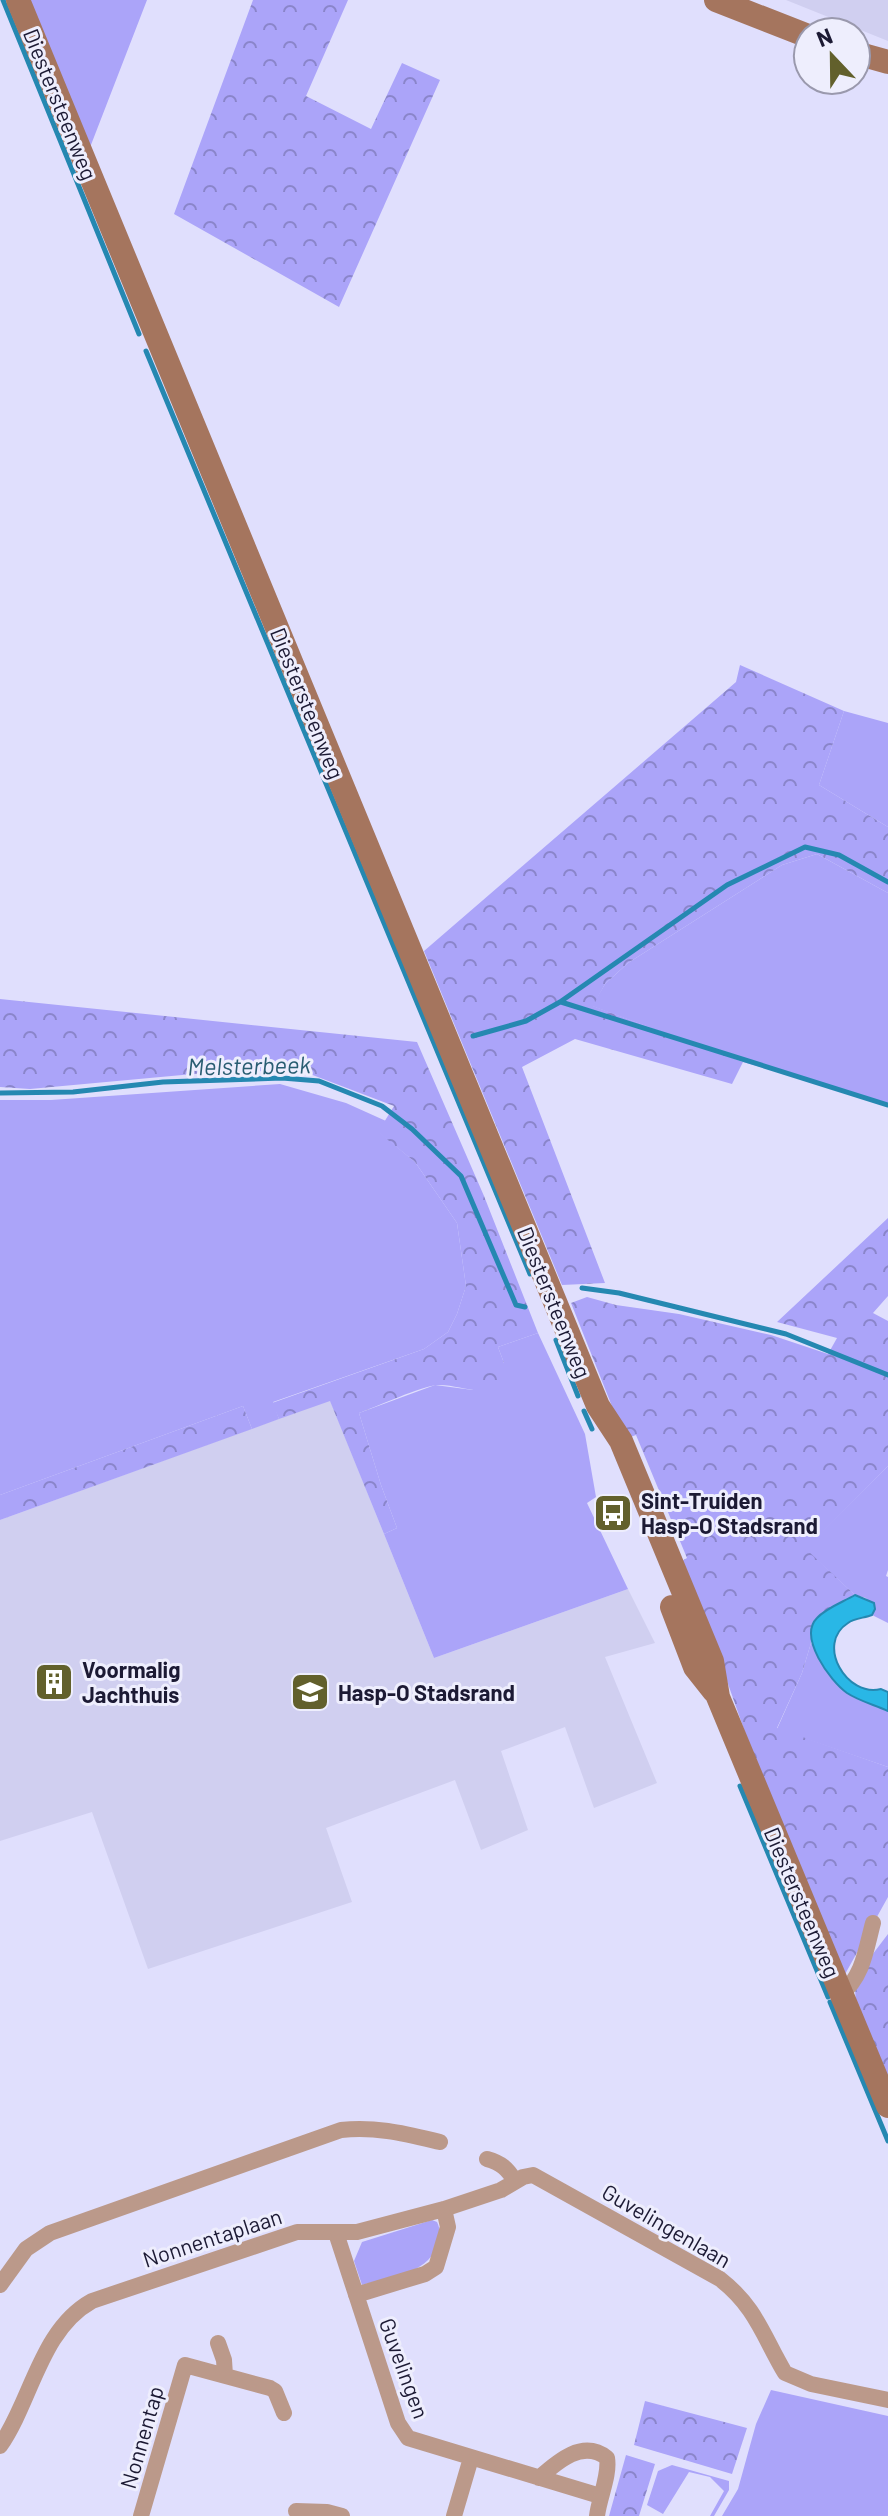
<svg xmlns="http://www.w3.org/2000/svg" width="888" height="2516" viewBox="0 0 888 2516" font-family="Barlow,sans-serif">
	<defs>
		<pattern id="forest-crowns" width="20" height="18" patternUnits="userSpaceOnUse" patternTransform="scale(2)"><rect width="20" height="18" fill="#aba4f9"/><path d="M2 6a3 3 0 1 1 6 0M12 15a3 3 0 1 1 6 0" fill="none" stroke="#8a85ca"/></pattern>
	</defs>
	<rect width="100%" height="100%" fill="#e0dffd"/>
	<path fill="#d0cff0" d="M786,0H888V41Z
		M330,1400L434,1658L628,1589L655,1643L605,1657L657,1783L594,1808L565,1727L501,1751L528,1830L481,1850L455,1780L326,1828L352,1902L148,1969L92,1812L0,1841V1520Z"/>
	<path fill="#aba4f9" d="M30,0H147L89,150Z
		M844,711L888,723V827L819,785Z
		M817,854L888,893V1104L743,1062L592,1006L605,984L628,963L782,865Z
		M280,1084L346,1103L386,1121L379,1132L415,1162L457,1223L466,1286L457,1314L448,1332L424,1349L273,1402L279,1419L252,1429L243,1406L0,1495V1100H51Z
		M538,1333L585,1434L596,1497L587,1503L628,1589L434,1658L384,1534L397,1528L381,1485L359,1413L435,1385L473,1390L504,1363L498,1347Z
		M888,1466V1570L886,1576L888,1577V1623L872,1615L875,1609L866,1598L855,1595L805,1549Z
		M811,1643C832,1678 834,1690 874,1705L888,1699V1767L777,1729L802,1673Z
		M432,2220L437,2222C441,2230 440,2237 437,2246C426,2275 389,2277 362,2285L354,2261L362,2242Z
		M771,2390L888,2416V2516H722L738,2489L756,2424Z
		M672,2465L729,2481V2490L714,2516H710L724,2491L710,2477L689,2472L663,2514L647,2505L658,2471Z"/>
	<path fill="url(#forest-crowns)" d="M253,0H348L306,96L371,129L402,63L440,80L339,307L174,214Z
		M740,665L844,711L819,785L888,827V893L817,854L782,865L628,963L605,984L593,1006L743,1062L732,1084L575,1039L522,1067L605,1283L562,1285L424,951L736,682Z
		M0,999L417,1042L484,1196L538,1333L498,1347L504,1363L503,1380C481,1400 462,1384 437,1385C422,1386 376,1407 359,1413L381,1485L397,1528L384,1534L330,1401L279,1419L272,1403L424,1349L448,1332L457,1314L466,1286L457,1223L415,1162L378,1132L394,1106L310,1074L267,1071L215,1072L30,1089L0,1087Z
		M888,1218V1296L873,1313L888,1321V1466L806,1549L855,1595L818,1617L811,1627V1643L802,1673L777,1728L888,1767V1897L844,1976L753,1755L715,1647L677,1564L687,1558L636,1435L625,1439L571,1303L587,1297L616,1305L679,1314L771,1335L828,1354L837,1338L777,1322Z
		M243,1406L252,1429L0,1520V1495Z
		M888,1934V2083L856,2008L855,1986L869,1959Z
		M645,2401L747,2428L732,2474L634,2445Z
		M626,2455L655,2464L639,2516H609Z"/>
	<path fill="#29b7e6" stroke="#2588b1" stroke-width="2" d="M855,1595L874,1603L875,1609L872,1615C865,1618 854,1618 848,1623C815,1644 847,1698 881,1689L888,1692V1711C875,1705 859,1701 847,1693C830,1681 798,1637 817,1618C826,1608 843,1602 855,1595Z"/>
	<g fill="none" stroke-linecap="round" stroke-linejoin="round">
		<path stroke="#2588b1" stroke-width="5" d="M3,0L139,334
			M146,351L530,1274
			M561,1002L888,1105
			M473,1036L526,1021L560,1002L727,885L805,847L839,855L888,882
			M0,1093L73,1092L163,1082L282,1078L319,1081L382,1106L412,1129L461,1176L516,1305L525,1307
			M582,1288L619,1293L786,1334L888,1375
			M556,1340L578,1396
			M584,1411L592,1429
			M740,1786L828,1997
			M830,2002L888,2141"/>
		<path stroke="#bb998a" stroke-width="16" d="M841,1994C863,1977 866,1949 873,1923
			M487,2159C501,2163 507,2168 515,2181
			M336,2233L398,2423L408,2438L600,2496
			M0,2285L26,2249L50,2233L341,2130C376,2126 406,2134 440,2142
			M356,2295L425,2274L436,2267L448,2227L444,2209
			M218,2343L224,2360L225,2375
			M0,2446C32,2400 40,2330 92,2301L297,2232H357L444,2209L501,2190L523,2177L533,2175L720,2279C756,2307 763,2336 785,2373L811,2384L888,2400
			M539,2478C558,2461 583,2439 607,2458C610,2475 599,2498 597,2516
			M296,2511L327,2512L342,2516
			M141,2516L185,2365L270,2388L275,2391L284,2413
			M454,2516L471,2458"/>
		<path stroke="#a5755e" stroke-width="24" d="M18,0L598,1406L621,1441L712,1661L718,1697L888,2106
			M716,0L808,36
			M856,53L888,62
			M672,1607L695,1667L714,1691"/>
	</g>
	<defs>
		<symbol id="bus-square" viewBox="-11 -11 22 22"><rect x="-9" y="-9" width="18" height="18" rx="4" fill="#62602c" stroke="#eeeefd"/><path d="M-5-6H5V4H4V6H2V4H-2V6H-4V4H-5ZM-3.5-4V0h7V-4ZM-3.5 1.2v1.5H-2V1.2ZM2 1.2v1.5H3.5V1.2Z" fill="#fff"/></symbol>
		<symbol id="building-square" viewBox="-11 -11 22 22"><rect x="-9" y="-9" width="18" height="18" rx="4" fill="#62602c" stroke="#eeeefd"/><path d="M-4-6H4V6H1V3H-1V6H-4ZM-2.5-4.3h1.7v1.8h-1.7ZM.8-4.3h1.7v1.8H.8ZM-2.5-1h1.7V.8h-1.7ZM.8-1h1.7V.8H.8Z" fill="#fff"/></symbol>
		<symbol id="school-square" viewBox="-11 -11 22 22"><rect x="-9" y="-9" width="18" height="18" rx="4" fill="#62602c" stroke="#eeeefd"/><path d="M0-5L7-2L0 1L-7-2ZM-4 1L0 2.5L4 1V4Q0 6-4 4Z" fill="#fff"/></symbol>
	</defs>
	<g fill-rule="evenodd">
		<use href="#bus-square" x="591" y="1491" width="44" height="44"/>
		<use href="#building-square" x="32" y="1660" width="44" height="44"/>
		<use href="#school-square" x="288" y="1670" width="44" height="44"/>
	</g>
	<g text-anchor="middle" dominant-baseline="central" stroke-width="6" stroke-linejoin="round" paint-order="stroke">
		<g font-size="22" fill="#1c1a34" stroke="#eeeefd">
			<text transform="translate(61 104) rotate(68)">Diestersteenweg</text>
			<text transform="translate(308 703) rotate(68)">Diestersteenweg</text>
			<text transform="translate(555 1302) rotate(68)">Diestersteenweg</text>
			<text transform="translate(803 1902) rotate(67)">Diestersteenweg</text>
			<text transform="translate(667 2225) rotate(30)">Guvelingenlaan</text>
			<text transform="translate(212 2237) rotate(-18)">Nonnentaplaan</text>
			<text transform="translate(405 2368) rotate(70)">Guvelingen</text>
			<text transform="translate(141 2437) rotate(-74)">Nonnentap</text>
		</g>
		<g font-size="22" font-weight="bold" fill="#1c1a34" stroke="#eeeefd" text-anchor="start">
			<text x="641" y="1500">Sint-Truiden<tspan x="641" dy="25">Hasp-O Stadsrand</tspan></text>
			<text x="82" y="1669">Voormalig<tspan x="82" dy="25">Jachthuis</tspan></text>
			<text x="338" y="1692">Hasp-O Stadsrand</text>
		</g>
		<g font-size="24" font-style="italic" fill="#295d72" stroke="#eeeefd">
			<text transform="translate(249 1065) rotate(-1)">Melsterbeek</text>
		</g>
	</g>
	<g transform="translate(832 56) rotate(338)"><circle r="38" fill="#eeeefd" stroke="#9a99ad" stroke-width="2"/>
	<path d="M0-6L14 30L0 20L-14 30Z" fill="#62602c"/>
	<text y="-12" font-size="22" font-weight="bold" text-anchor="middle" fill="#1c1a34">N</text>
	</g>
</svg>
